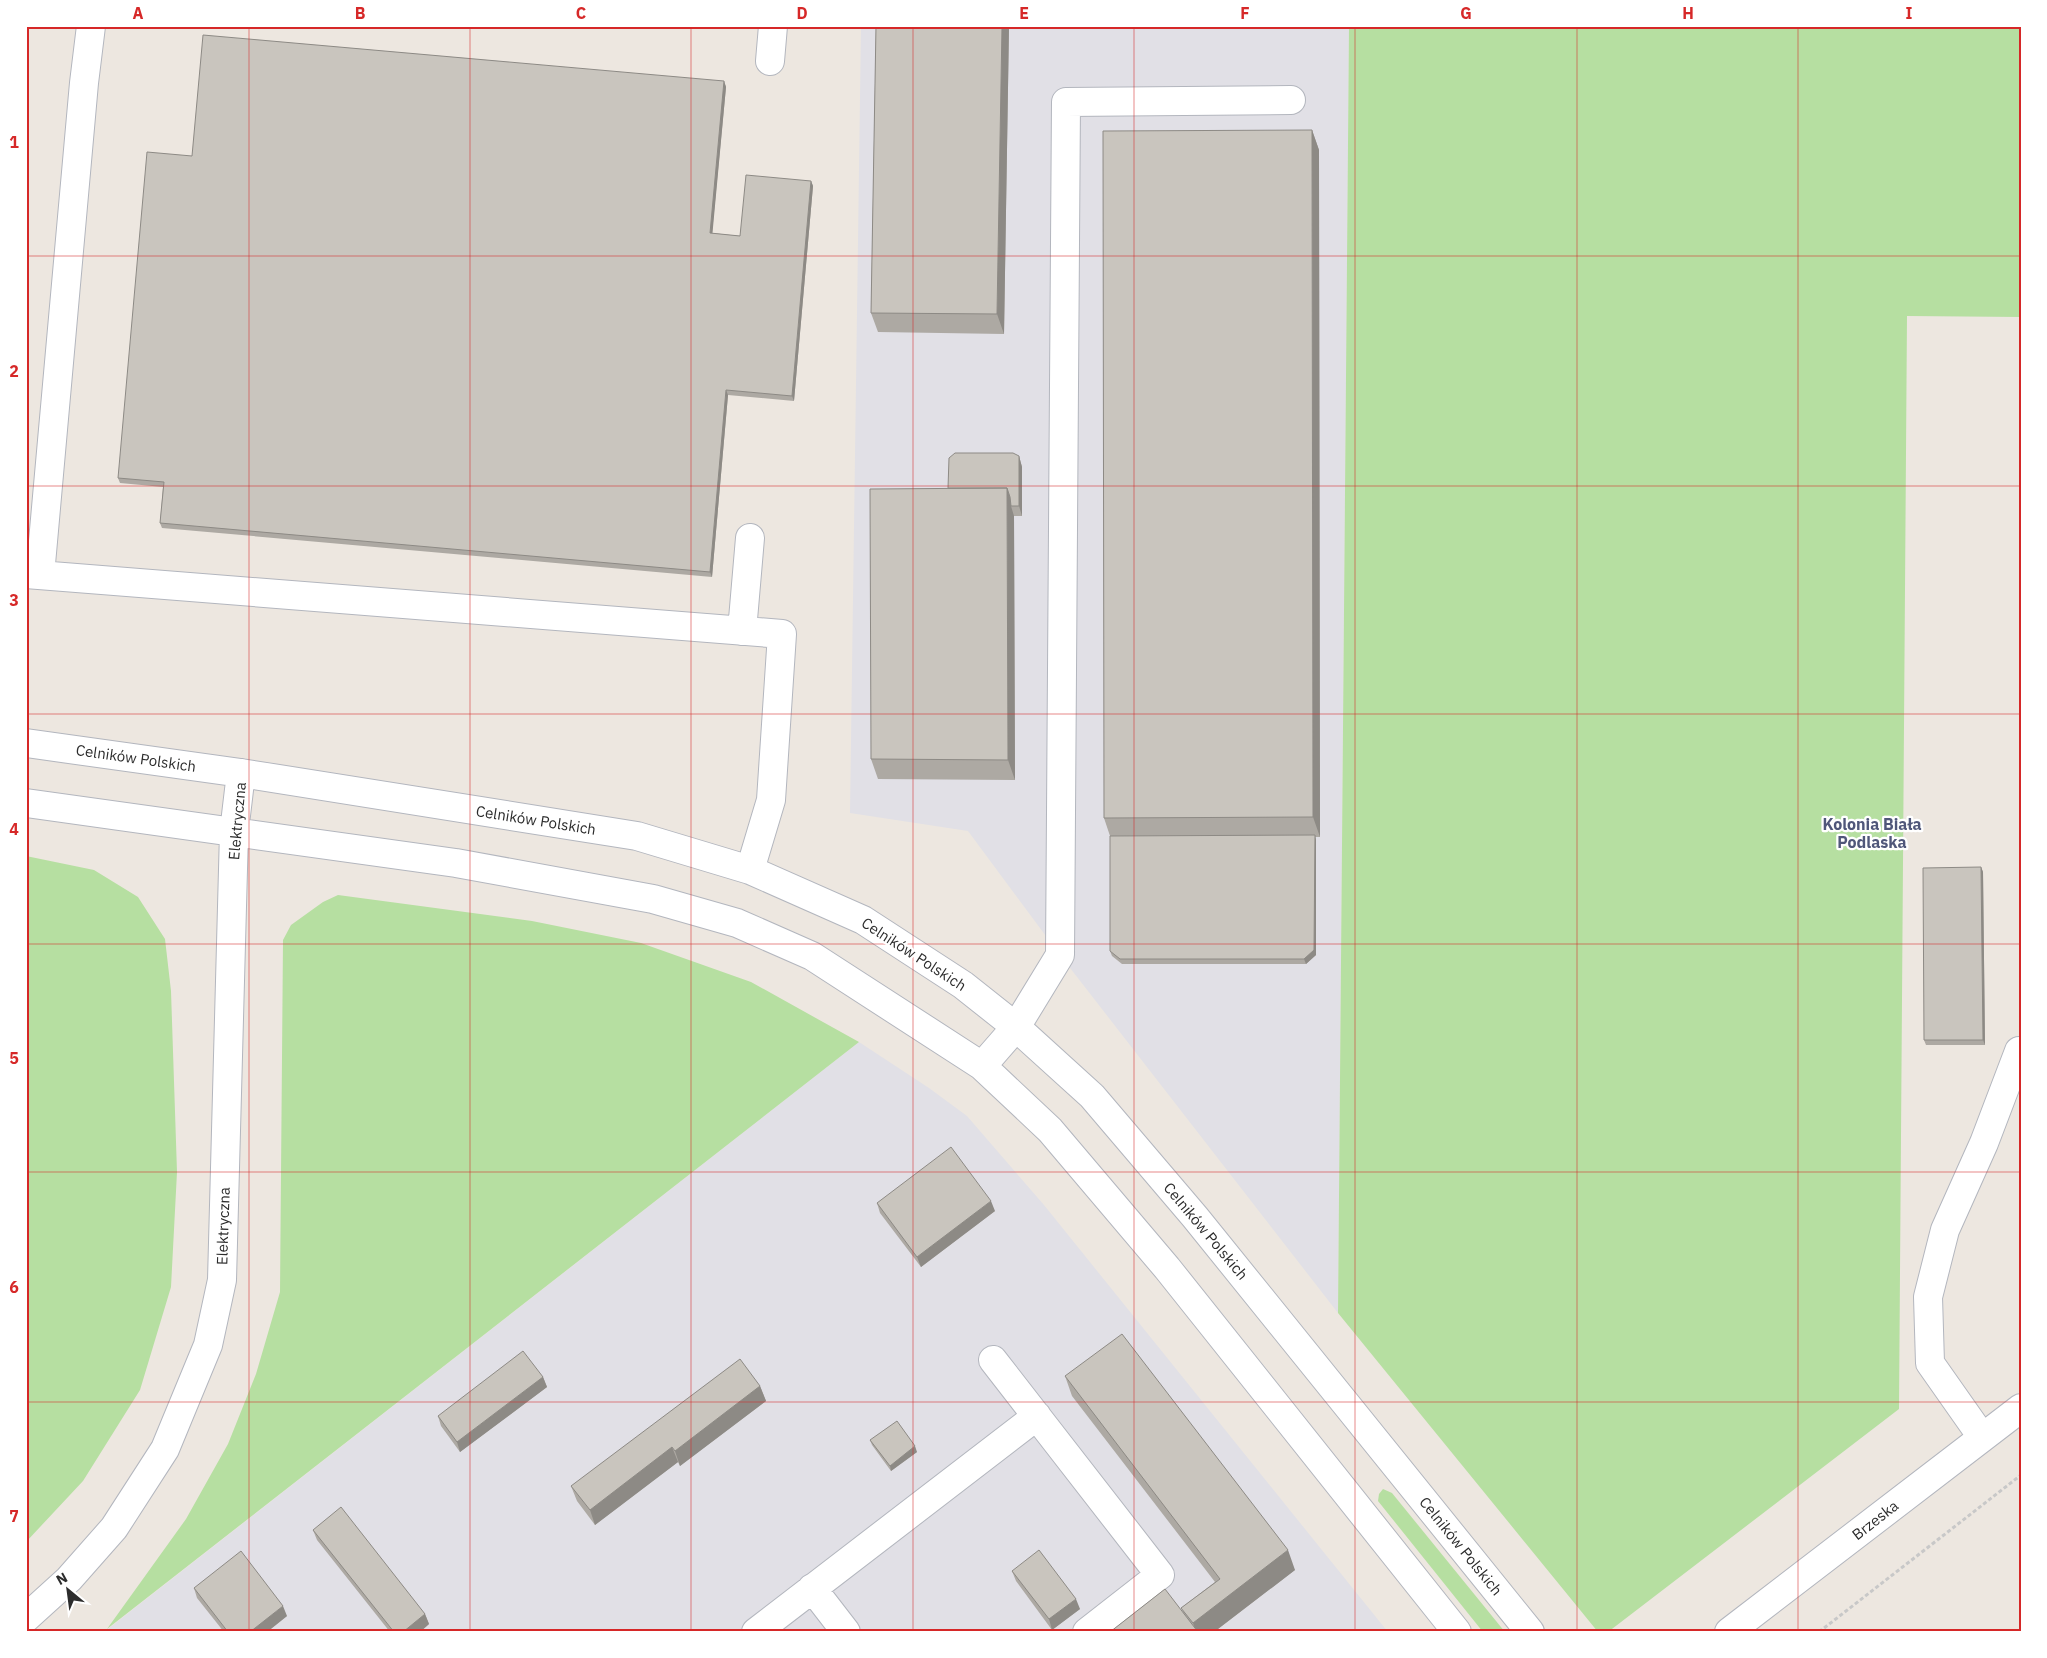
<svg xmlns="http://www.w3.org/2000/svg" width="2047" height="1658" viewBox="0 0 2047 1658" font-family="'IBM Plex Sans',sans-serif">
	<rect width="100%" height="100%" fill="#ede7e0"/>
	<path fill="#e1e0e6" d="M861,26H1349L1338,1313L1060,955L968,831L850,813Z
		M859,1042L929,1088L967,1116L1044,1205L1388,1632H104Z"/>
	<path fill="#b6dfa1" d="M1349,26H2021V317L1907,316L1899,1409L1608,1632H1598L1338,1313Z
		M26,856L94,870L138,897L165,939L171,991L177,1172L171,1287L140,1390L83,1481L26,1542Z
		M338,895L532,921L641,943L751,982L859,1042L107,1629L186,1519L228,1444L256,1374L280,1292L283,940L291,925L323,902Z
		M1383,1489L1392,1493L1505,1632H1483L1378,1501L1379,1494Z"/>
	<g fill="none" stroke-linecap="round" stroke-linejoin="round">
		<defs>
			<path id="minor" d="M770,61L773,26
				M26,574L782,634L771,800L750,870
				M40,575L84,83L91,26
				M742,631L750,538
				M26,743L241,773L637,836L750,870L863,920L963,985L1016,1027L1092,1096L1195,1217L1530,1632
				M26,803L456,863L653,899L737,923L812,956L982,1066L1050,1130L1167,1268L1457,1632
				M982,1066L1016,1027L1060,955L1066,102L1291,100
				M993,1360L1160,1575L1087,1632
				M1982,1437L1930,1363L1928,1297L1945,1230L1984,1143L2019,1051
				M812,1588L846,1632
				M26,1618L69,1579L114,1528L165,1449L208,1345L222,1280L234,832L241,773
				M756,1632L1037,1416
				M1729,1632L2021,1408"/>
		</defs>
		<use href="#minor" stroke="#b3b6be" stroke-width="30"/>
		<path stroke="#c8c8c8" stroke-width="3" stroke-dasharray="4 2.5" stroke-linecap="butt" d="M1819,1632L2021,1475"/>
		<use href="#minor" stroke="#fff" stroke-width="28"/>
	</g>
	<path fill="#ada9a3" d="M876,26H1009L1004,334L878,332L871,313Z
		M724,81L726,87L712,233L740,236L811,181L813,186L794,401L728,395L712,577L162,528L160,523L163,487L120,483L118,478L192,156Z
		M1312,130L1319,150L1320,837H1315L1316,840V955L1306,964H1122L1112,956L1110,951V836L1104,818Z
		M1019,456L1022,467V516H1014L1015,780L878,779L871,759L948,488Z
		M1981,867L1983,872L1985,1045H1926L1924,1040Z
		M877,1203L995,1211L921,1267L880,1213Z
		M1065,1376L1295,1570L1214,1632H1110L1183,1612L1181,1608L1215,1582L1072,1396Z
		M543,1377L547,1387L460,1452L441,1426L438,1416Z
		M760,1386L766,1401L680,1466L678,1462L595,1525L577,1501L571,1486Z
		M870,1440L917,1452L891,1471L872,1445Z
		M313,1530L425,1614L429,1624L420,1632H390L317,1540Z
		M1012,1571L1080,1609L1052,1630L1016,1581Z
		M194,1588L287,1616L267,1632H224L197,1598Z"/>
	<path fill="#8d8a85" d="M1002,26H1009L1004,334L997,314Z
		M724,81L726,87L712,238L710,233Z
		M1312,130L1319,150L1320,837L1313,817Z
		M811,181L813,186L794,401L792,396Z
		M726,390L728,395L712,577L710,572Z
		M1019,456L1022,467V516L1019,506Z
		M1007,488L1014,506H1011L1014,516L1015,780L1008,760Z
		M1315,835L1316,840V955L1306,964L1304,959Z
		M1981,867L1983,872L1985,1045L1983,1040Z
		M991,1201L995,1211L921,1267L917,1257Z
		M543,1377L547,1387L460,1452L457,1442Z
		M760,1386L766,1401L680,1466L675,1451Z
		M915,1446L917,1452L891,1471L890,1466Z
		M672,1447L678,1462L595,1525L590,1510Z
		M1288,1550L1295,1570L1214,1632H1196L1193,1623Z
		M1076,1599L1080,1609L1052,1630L1049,1619Z
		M283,1606L287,1616L267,1632H250Z
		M425,1614L429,1624L420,1632H403Z"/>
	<path fill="#c9c5be" stroke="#8d8a85" d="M876,26H1002L997,314L871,313Z
		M203,35L724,81L710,233L740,236L746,175L811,181L792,396L726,390L710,572L160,523L164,482L118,478L147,152L192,156Z
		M1312,130L1313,817L1104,818L1103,131Z
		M955,453H1013L1019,456V506H1011L1010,497L1007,488H948L949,458Z
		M1007,488L1008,760L871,759L870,489Z
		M1315,835L1314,950L1304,959H1120L1110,951V836Z
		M1981,867L1983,1040H1924L1923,868Z
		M951,1147L991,1201L917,1257L877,1203Z
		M1122,1334L1288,1550L1193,1623L1181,1608L1220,1579L1065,1376Z
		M523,1351L543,1377L457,1442L438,1416Z
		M740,1359L760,1386L675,1451L672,1447L590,1510L571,1486Z
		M897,1421L915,1446L890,1466L870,1440Z
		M341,1507L425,1614L403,1632H394L313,1530Z
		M1039,1550L1076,1599L1049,1619L1012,1571Z
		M241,1551L283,1606L250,1632H228L194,1588Z
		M1165,1589L1198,1632H1110Z"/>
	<path fill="none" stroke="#d62828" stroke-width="1" stroke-opacity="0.55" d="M249,26V1632M470,26V1632M691,26V1632M913,26V1632M1134,26V1632M1355,26V1632M1577,26V1632M1798,26V1632M26,256H2021M26,486H2021M26,714H2021M26,944H2021M26,1172H2021M26,1402H2021"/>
	<g text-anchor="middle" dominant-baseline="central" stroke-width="4.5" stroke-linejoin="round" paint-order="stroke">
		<g font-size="15" fill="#2c2c2c" stroke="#fff">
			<text transform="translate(136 758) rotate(8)">Celników Polskich</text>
			<text transform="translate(536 820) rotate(9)">Celników Polskich</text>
			<text transform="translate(237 821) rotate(-85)">Elektryczna</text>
			<text transform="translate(914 954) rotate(33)">Celników Polskich</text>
			<text transform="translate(223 1226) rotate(-88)">Elektryczna</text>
			<text transform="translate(1206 1231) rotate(50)">Celników Polskich</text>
			<text transform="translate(1875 1520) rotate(-38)">Brzeska</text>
			<text transform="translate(1461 1546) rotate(51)">Celników Polskich</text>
		</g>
		<g font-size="16" font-weight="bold" fill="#50577a" stroke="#fff">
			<text x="1872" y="824">Kolonia Biała<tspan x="1872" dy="18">Podlaska</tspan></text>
		</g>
	</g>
	<rect width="2047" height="1658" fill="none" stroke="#ffffff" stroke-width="55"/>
	<g transform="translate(68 1590) rotate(331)" stroke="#ffffff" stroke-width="4" paint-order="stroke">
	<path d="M0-4L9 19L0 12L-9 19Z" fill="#2c2c2c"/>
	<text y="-8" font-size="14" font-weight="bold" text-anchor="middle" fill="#2c2c2c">N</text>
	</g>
	<rect x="28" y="28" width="1992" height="1602" fill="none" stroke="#d62828" stroke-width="2"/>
	<g font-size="16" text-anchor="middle" font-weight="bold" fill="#d62828">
		<text x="138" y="19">A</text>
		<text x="360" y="19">B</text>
		<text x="581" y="19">C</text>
		<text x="802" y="19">D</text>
		<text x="1024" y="19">E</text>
		<text x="1245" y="19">F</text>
		<text x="1466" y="19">G</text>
		<text x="1688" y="19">H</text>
		<text x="1909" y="19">I</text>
		<text x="14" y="148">1</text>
		<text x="14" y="377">2</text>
		<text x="14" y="606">3</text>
		<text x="14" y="835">4</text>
		<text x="14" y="1064">5</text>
		<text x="14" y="1293">6</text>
		<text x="14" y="1522">7</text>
	</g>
</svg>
